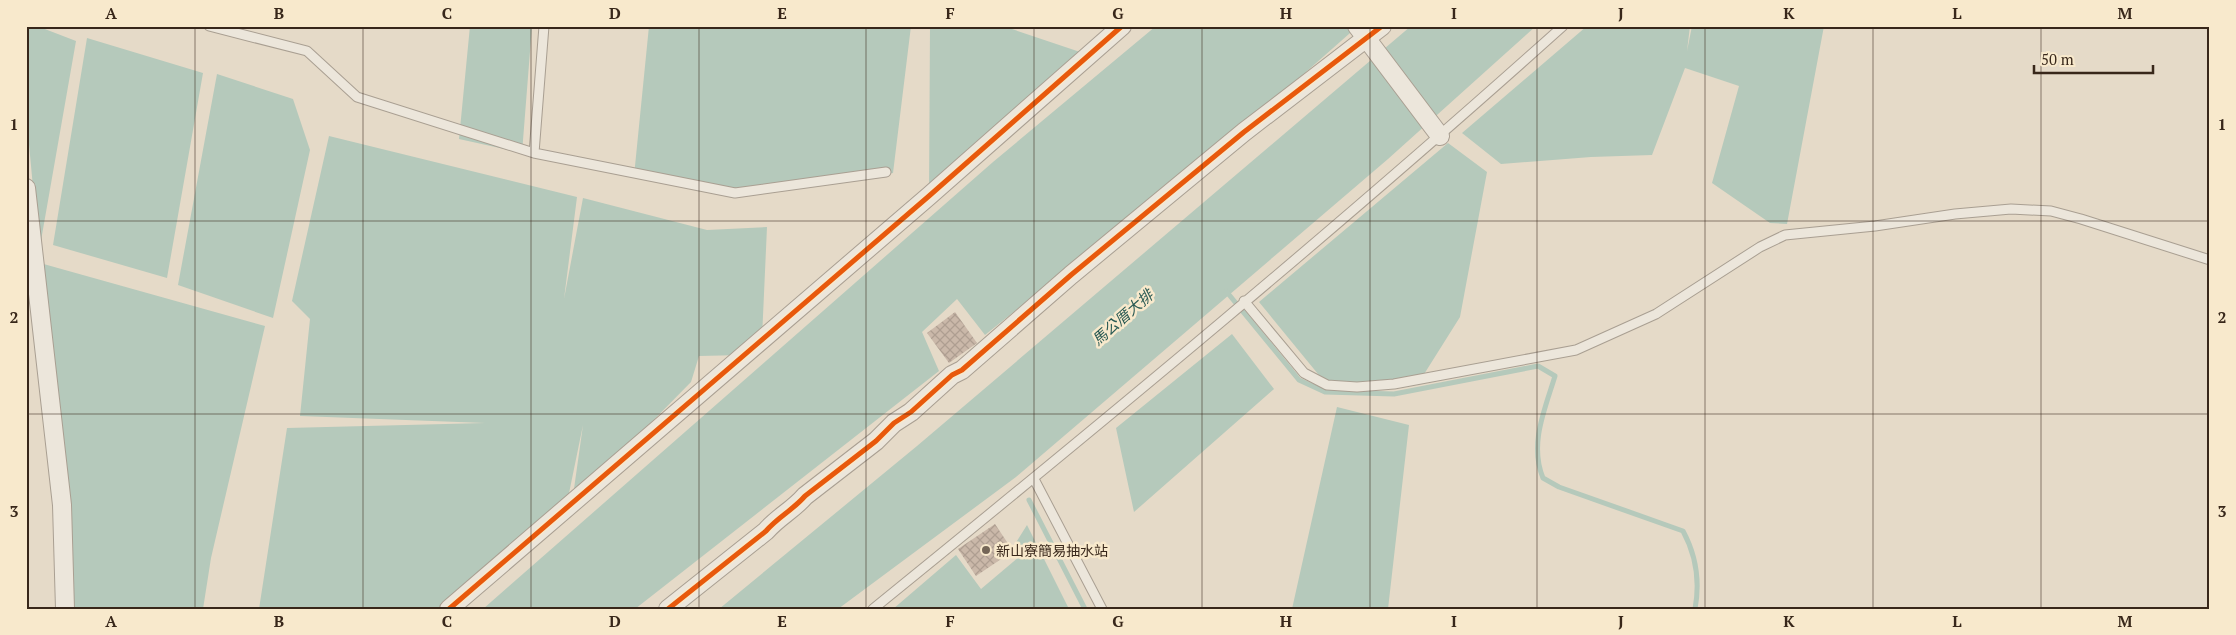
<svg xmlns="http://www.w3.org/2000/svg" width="2236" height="635" viewBox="0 0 2236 635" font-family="'PT Serif','Noto Sans TC',serif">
	<defs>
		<pattern id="building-cross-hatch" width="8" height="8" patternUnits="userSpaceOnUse" patternTransform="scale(1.25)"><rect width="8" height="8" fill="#cab8a9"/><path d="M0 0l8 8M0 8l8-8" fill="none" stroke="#ae9e91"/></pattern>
	</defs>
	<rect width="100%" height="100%" fill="#e5dac8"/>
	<path fill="#b5c9bb" d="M26,26H37L76,41L39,252L26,112Z
		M470,26H532L522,153L459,139Z
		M649,26H911L893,173L734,198L634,176Z
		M930,26H1003L1089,55L929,196Z
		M1156,26H1358L1254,118L985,335L957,299L922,332L939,371L635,609H483L993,162Z
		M1411,26H1536L1388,159L1016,477L838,609H719L917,446Z
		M1587,26H1690L1687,51L1692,26H1824L1787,224L1770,223L1712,183L1739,86L1685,68L1652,155L1591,157L1501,164L1462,133Z
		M87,38L203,73L167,278L53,245Z
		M217,74L293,99L310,150L273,318L178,285Z
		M329,136L577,197L564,299L583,198L707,230L767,227L762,338L743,355L699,356L691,382L572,503L583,425L567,503L442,609H259L287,428L485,423L300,416L310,319L292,301Z
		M1448,143L1487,172L1460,317L1421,379L1327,385L1259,302Z
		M40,263L265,326L211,558L203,609H72Z
		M1232,334L1274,389L1134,512L1116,428Z
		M1337,407L1409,425L1388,609H1292Z
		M1027,525L1069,609H893L956,555L981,589L1019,557L1015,544Z"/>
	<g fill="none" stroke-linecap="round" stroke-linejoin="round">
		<path stroke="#b5c9bb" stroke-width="5" d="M1226,291L1299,380L1325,392L1394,394L1538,366L1555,376C1545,409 1529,444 1543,478L1559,487L1683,531C1696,555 1700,582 1695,609
			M1029,500L1085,609"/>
	</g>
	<path fill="url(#building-cross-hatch)" d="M955,312L977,343L949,363L927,333Z
		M995,524L1013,551L976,576L958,549Z"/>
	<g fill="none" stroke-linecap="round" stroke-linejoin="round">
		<defs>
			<path id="lane" d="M209,26L307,51L357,97L534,153L735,193L886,172
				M534,153L544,26
				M1244,301L1304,373L1327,385L1357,387L1394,384L1576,350L1656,314L1760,247L1785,235L1875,226L1955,214L2011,209L2051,211L2081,219L2210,260
				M1034,479L1102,609
				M873,609C1107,419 1339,227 1563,26"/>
			<path id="street" d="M1357,26L1440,136
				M26,188L62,505L65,609
				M449,609L929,196L1122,26
				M668,609L766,531C778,517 793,510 805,496L876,441L894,423L911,412L952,375L962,370L1071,275L1244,132L1382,26"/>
		</defs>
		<use href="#lane" stroke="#a99f92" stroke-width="11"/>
		<use href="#street" stroke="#a99f92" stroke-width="20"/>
		<use href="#lane" stroke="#ece6db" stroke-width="9"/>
		<use href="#street" stroke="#ece6db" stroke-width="18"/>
		<defs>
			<path id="cycleway" d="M449,609L929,196L1122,26
				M668,609L766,531C778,517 793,510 805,496L876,441L894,423L911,412L952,375L962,370L1071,275L1244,132L1382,26"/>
		</defs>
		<use href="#cycleway" stroke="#f8e9cc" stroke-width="8"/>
		<use href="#cycleway" stroke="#e8590c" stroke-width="5"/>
	</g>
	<path fill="none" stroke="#38271a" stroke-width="1" stroke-opacity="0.55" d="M195,26V609M363,26V609M531,26V609M699,26V609M866,26V609M1034,26V609M1202,26V609M1370,26V609M1537,26V609M1705,26V609M1873,26V609M2041,26V609M26,221H2210M26,414H2210"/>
	<circle fill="#756657" stroke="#f8e9cc" stroke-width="2" cx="986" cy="550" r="5"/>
	<g text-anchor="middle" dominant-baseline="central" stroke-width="5" stroke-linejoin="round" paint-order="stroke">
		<g font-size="14" fill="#38271a" stroke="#f8e9cc" text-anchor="start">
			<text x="996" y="550">新山寮簡易抽水站</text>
		</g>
		<g font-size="15" font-style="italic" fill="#285953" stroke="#f8e9cc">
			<text transform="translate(1122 317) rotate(-41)">馬公厝大排</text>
		</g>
	</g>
	<rect width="2236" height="635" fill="none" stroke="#f8e9cc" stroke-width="55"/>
	<path d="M2034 65v8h119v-8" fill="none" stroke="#38271a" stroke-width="2.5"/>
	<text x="2041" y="65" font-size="15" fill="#38271a" stroke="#f8e9cc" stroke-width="4" paint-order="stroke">50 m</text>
	<rect x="28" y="28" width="2180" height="580" fill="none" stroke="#38271a" stroke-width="2"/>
	<g font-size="16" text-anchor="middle" font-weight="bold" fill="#38271a">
		<text x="111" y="19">A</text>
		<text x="279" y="19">B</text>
		<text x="447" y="19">C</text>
		<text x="615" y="19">D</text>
		<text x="782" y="19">E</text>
		<text x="950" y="19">F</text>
		<text x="1118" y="19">G</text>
		<text x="1286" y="19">H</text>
		<text x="1454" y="19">I</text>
		<text x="1621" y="19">J</text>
		<text x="1789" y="19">K</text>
		<text x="1957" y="19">L</text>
		<text x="2125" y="19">M</text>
		<text x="14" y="130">1</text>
		<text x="2222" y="130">1</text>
		<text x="14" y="323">2</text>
		<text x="2222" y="323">2</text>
		<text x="14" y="517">3</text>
		<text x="2222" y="517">3</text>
		<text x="111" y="627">A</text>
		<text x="279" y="627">B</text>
		<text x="447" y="627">C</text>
		<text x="615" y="627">D</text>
		<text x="782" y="627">E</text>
		<text x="950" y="627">F</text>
		<text x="1118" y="627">G</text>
		<text x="1286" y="627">H</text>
		<text x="1454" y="627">I</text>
		<text x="1621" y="627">J</text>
		<text x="1789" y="627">K</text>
		<text x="1957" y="627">L</text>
		<text x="2125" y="627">M</text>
	</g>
</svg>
